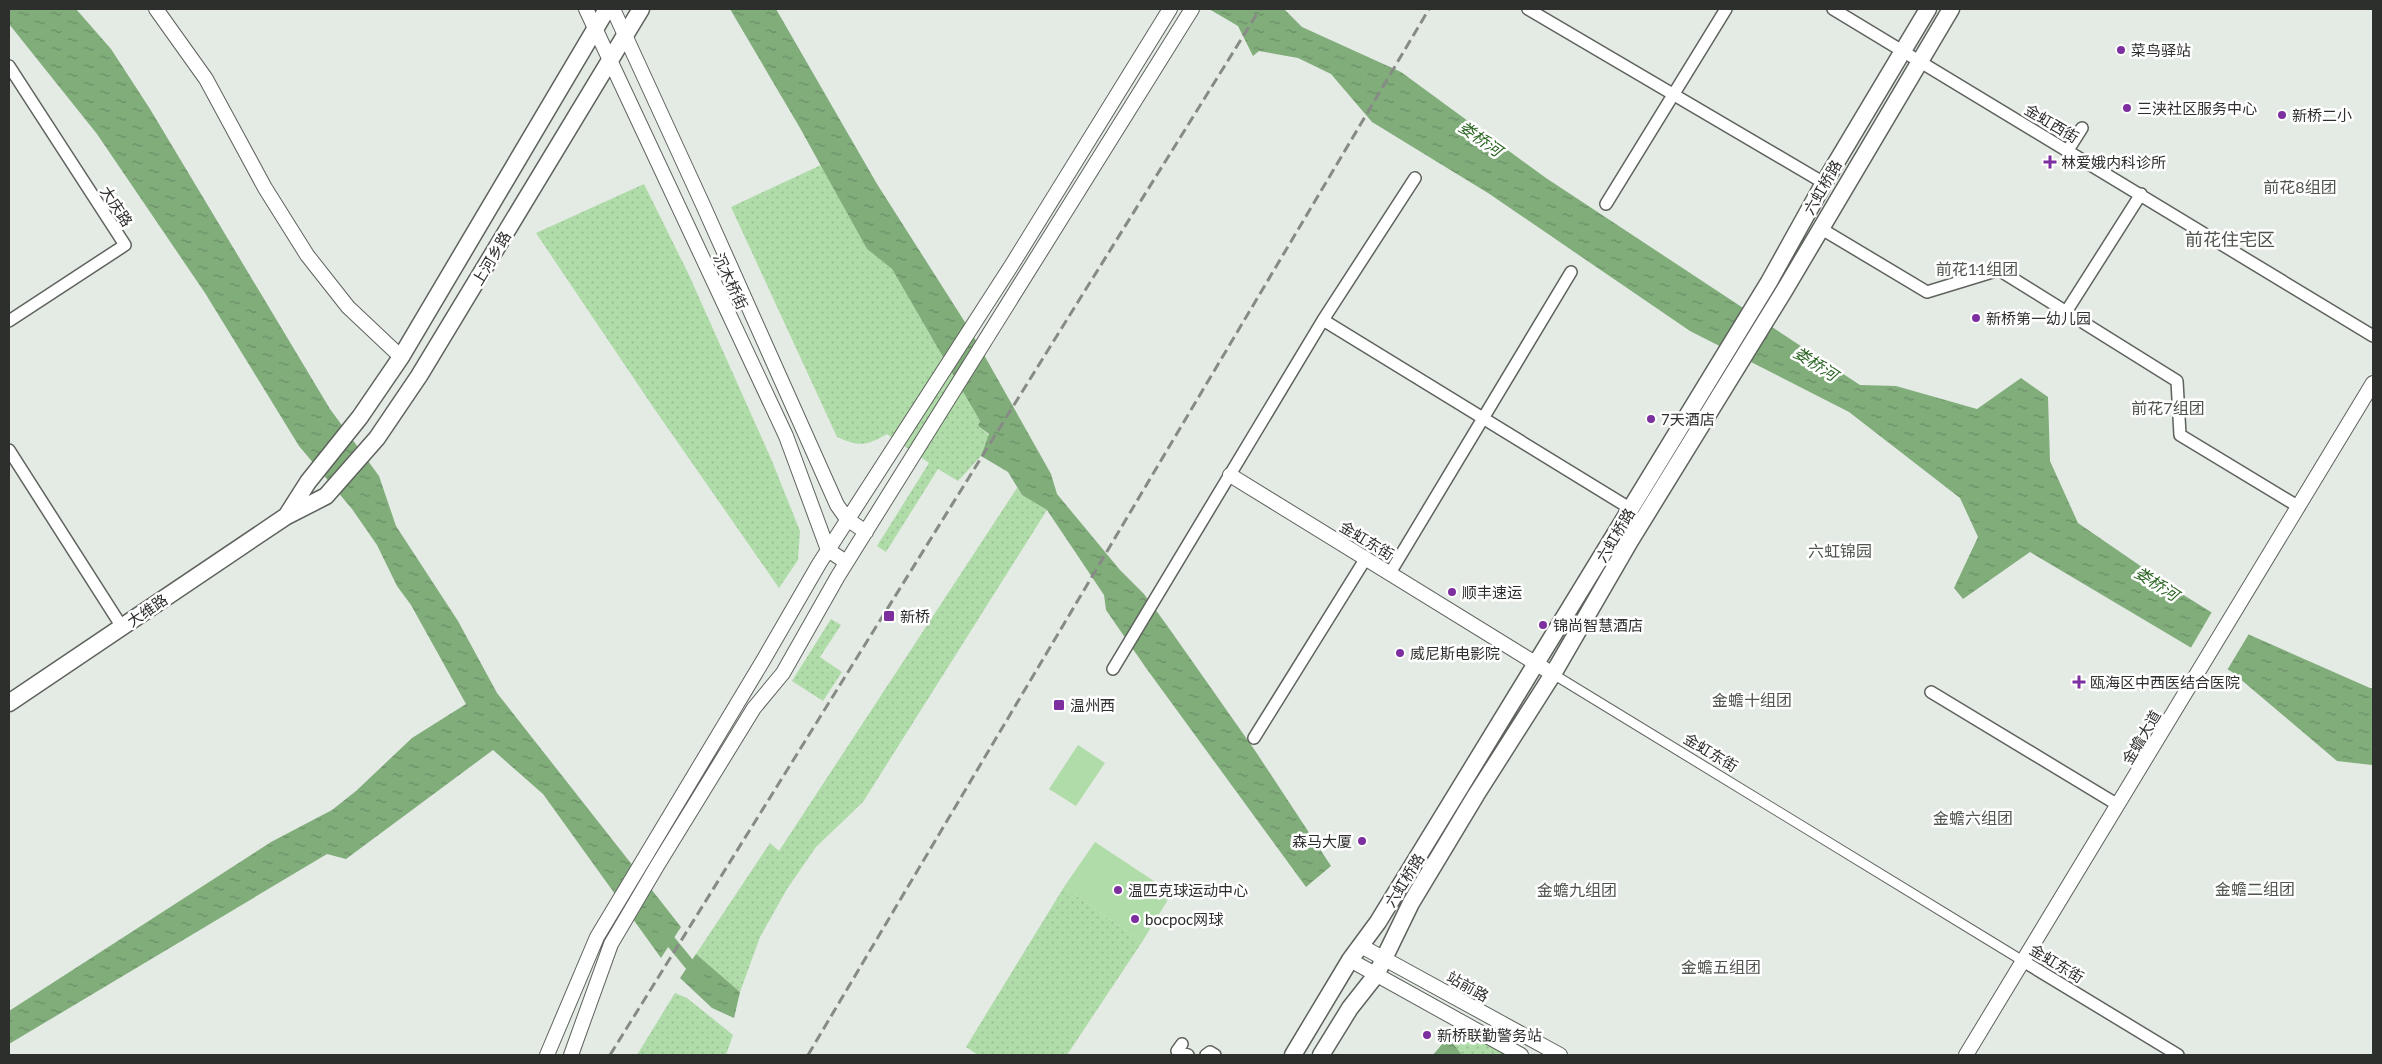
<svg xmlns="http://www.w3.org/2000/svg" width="2382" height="1064" viewBox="0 0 2382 1064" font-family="Lato,'Noto Sans SC',sans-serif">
	<defs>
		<pattern id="green-dots" width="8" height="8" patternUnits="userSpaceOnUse" patternTransform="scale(1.25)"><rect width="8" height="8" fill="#b0dca9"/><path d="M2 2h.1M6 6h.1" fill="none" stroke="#98bd92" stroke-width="1.8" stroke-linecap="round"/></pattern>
		<pattern id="water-ripples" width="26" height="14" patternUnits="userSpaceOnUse" patternTransform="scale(1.25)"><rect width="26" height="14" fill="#81ad7b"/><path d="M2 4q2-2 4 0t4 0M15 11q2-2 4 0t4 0" fill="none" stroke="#6a8d65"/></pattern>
	</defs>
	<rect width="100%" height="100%" fill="#e4eae4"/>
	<path fill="url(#green-dots)" d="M821,165L867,249L892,269L980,421L978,426L989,435L981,456L958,481L938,469L886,552L877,546L929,463L887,434C866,446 860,447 837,437L731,207Z
		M644,184L688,273L772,461L800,531L798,560L779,588L651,404L536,233Z
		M1017,488L1022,495L1047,510L863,802L816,847L787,889L760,937L740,992L696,954L770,843L779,851Z
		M831,619L841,625L820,657L842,672L823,701L792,681Z
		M1064,887L1142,942L1067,1055H978L966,1047Z
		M675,993L687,998L733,1035L726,1055H637Z
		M1454,1025L1509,1055H1462L1448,1037Z"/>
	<path fill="#b0dca9" d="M1078,745L1105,763L1076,806L1049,789Z
		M1095,842L1172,893L1142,942L1064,887Z"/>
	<path fill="url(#water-ripples)" d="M9,9H76L111,49L150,109L330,409L379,476L396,526L458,621L497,693L681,927L661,958L543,794L493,750L346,859L327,854L9,1044V1011L271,842L332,810L356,791L412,738L466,704L411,605L397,586L377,545L352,509L299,446L205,293L97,134L9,24Z
		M730,9H776L877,184L970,330L1051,474L1057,494L1120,570L1144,594L1166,624L1256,752L1331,866L1306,887L1146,668L1106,610L1104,595L1047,510L1022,495L1008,472L981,456L989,434L978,426L980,421L892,269L867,249L800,128Z
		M1209,9H1284L1302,27L1401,72L1546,178L1860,385L1896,386L1977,409L2021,378L2048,397L2050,461L2078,523L2174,589L2243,632L2370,688H2373V767L2372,765L2337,761L2232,672L2030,552L1963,599L1954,588L1978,537L1960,498L1849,412L1690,331L1488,193L1372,122L1331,74L1298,58L1259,51L1253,56L1238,26Z
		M696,954L740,992L734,1018L712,1008L680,978Z
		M1448,1037L1462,1055H1433Z"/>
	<path fill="#e4eae4" d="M2213,610L2250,632L2226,672L2189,651Z"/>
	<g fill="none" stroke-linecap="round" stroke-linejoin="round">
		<path stroke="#81ad7b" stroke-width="11" d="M663,932L699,976"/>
		<defs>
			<path id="pedestrian" d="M1553,674L2023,961"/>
			<path id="minor" d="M1528,9L1824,183
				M1833,9L2373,336
				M9,66L125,245L9,321
				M2068,150L2082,128
				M1606,204L1726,9
				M1820,228L1927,292L1999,270L2177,381L2180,435L2299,507
				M2066,312L2141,194
				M1323,320L1631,509
				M9,450L122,627
				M1390,573L1571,272
				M1113,669L1323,320L1415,178
				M1931,692L2118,805
				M1254,738L1366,558
				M2023,961L2178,1055
				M1182,1044L1177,1051L1188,1055
				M1206,1055L1210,1052L1215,1055"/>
			<path id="tertiary" d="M156,9L206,79L265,188L307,255L348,307L401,357
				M586,9L786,436L828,550L846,562
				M613,9L703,205L837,505L847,519L866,532
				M1230,475L1553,674
				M1361,946L1560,1055
				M1350,960L1521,1055
				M547,1055L597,937L764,659L819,564L1013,263L1170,9
				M571,1055L611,944L657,866L754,708L783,673L838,576L1192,9
				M1966,1055L2373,383"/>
			<path id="secondary" d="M287,515L308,482L360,417L401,357L607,9
				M9,703L285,517L326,496L377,438L419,376L641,9
				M1293,1055L1350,960L1378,922L1769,282L1824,183L1928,9
				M1321,1055L1350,1008L1376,975L1411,903L1476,795L1553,674L1630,541L1784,291L1951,9"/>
		</defs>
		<use href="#pedestrian" stroke="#5e635d" stroke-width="11"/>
		<use href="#minor" stroke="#5e635d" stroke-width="14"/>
		<use href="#tertiary" stroke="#5e635d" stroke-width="16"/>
		<use href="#secondary" stroke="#5e635d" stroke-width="19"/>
		<use href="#pedestrian" stroke="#fff" stroke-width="9"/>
		<use href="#minor" stroke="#fff" stroke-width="11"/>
		<use href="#tertiary" stroke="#fff" stroke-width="14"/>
		<use href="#secondary" stroke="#fff" stroke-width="16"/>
		<path stroke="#878b86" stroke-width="3" stroke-dasharray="10 5" stroke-linecap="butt" d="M610,1055L1260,9
			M808,1055L1429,9"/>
	</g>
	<g fill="#7d2fa0" stroke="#fff" stroke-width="2">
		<circle cx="2121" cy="50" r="5"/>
		<circle cx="2127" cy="108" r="5"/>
		<circle cx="2282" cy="115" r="5"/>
		<path d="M2047.5 154.5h5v5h5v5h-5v5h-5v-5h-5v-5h5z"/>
		<circle cx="1976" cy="318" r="5"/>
		<circle cx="1651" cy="419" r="5"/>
		<circle cx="1452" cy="592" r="5"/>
		<rect x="883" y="610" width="12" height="12" rx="2.5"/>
		<circle cx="1543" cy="625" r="5"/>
		<circle cx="1400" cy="653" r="5"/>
		<path d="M2076.5 674.5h5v5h5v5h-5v5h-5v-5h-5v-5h5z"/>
		<rect x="1053" y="699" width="12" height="12" rx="2.5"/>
		<circle cx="1362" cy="841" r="5"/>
		<circle cx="1118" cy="890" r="5"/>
		<circle cx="1135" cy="919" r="5"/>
		<circle cx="1427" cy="1035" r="5"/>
	</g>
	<g text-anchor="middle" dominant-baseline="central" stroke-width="5" stroke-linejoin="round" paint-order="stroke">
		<g font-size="15" fill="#2d2f2c" stroke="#fff" text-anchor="start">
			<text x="2131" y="50">菜鸟驿站</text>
			<text x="2137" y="108">三浃社区服务中心</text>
			<text x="2292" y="115">新桥二小</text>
			<text x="2061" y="162">林爱娥内科诊所</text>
			<text x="1986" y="318">新桥第一幼儿园</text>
			<text x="1661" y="419">7天酒店</text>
			<text x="1462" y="592">顺丰速运</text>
			<text x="900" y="616">新桥</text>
			<text x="1553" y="625">锦尚智慧酒店</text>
			<text x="1410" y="653">威尼斯电影院</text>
			<text x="2090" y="682">瓯海区中西医结合医院</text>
			<text x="1070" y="705">温州西</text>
			<text x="1352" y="841" text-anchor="end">森马大厦</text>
			<text x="1128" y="890">温匹克球运动中心</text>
			<text x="1145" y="919">bocpoc网球</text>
			<text x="1437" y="1035">新桥联勤警务站</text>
		</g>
		<g font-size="15" fill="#2d2f2c" stroke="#fff">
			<text transform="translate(2052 123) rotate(31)">金虹西街</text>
			<text transform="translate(1822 187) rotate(-60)">六虹桥路</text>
			<text transform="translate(117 206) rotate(57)">大庆路</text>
			<text transform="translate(491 258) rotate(-59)">上河乡路</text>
			<text transform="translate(731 281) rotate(65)">沉木桥街</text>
			<text transform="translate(1615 535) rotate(-59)">六虹桥路</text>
			<text transform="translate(1367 540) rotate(31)">金虹东街</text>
			<text transform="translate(147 610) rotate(-34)">大维路</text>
			<text transform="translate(2141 737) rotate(-59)">金蟾大道</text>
			<text transform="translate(1711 752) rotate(31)">金虹东街</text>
			<text transform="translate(1404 880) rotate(-58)">六虹桥路</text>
			<text transform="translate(2057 963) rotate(31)">金虹东街</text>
			<text transform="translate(1468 986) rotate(29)">站前路</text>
		</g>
		<g font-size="16" font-style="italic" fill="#2b6523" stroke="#fff">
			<text transform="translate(1481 138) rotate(35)">娄桥河</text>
			<text transform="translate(1816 363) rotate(33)">娄桥河</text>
			<text transform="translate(2157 583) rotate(33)">娄桥河</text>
		</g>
		<g font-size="16" fill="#4f544e" stroke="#fff">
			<text x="2300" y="186">前花8组团</text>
			<text x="1977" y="268">前花11组团</text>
			<text x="2168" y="407">前花7组团</text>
			<text x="1840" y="550">六虹锦园</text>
			<text x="1752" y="699">金蟾十组团</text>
			<text x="1973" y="817">金蟾六组团</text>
			<text x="2255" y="888">金蟾二组团</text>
			<text x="1577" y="889">金蟾九组团</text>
			<text x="1721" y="966">金蟾五组团</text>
		</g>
		<g font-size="18" fill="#4f544e" stroke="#fff">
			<text x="2230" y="239">前花住宅区</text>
		</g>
	</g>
	<rect width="2382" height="1064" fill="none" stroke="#2d2f2c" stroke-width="20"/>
</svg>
